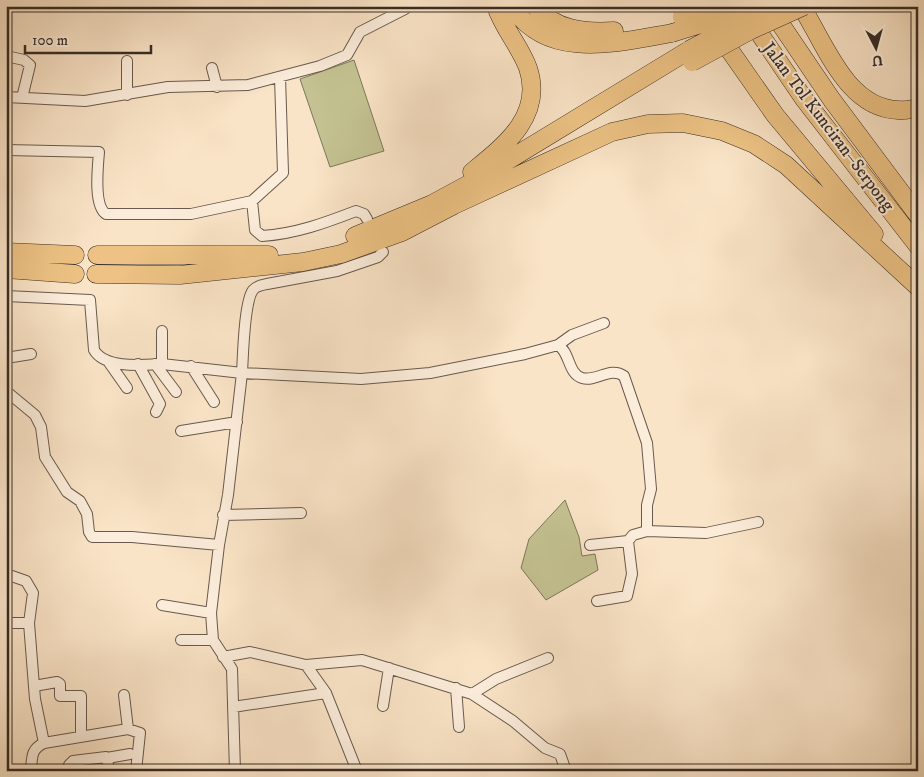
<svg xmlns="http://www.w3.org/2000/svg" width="924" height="777" viewBox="0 0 924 777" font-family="'IM FELL DW Pica',serif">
	<rect width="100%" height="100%" fill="#fae4c7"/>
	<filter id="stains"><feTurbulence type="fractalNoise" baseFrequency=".004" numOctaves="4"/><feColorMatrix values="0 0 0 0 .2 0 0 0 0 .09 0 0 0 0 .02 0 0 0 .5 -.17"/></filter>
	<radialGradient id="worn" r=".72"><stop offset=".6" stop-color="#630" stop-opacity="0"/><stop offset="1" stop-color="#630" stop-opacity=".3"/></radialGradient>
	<path fill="#c4c292" stroke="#7e775c" d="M354,60L384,151L330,167L300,79Z
		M565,500L579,537L582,556L595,554L598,570L546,600L521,568L529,539Z"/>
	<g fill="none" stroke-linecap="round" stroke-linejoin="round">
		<defs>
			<path id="minor" d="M6,56L24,60L30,65L22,98
				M212,68L217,87
				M127,95V61
				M6,97L85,101L168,87L248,85L320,66L347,55L360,32L405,9
				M6,150L99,152C98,166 93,205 106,214H191L252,201L283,173L280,77
				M252,201L255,230L262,236C295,234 325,223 356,211L364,214L367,219
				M383,252L378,257L337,271L267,284C262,285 256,286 253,290C244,302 243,357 242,373L361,379L430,373L525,354L558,345L572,335L604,323
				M6,296L90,300L94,350C105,369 143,365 162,364V331
				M558,345C570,352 568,374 582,378C597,382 610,366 624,376L647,443L651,489L647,505V531L633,535L628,541L590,545
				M6,358L31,354
				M108,361L127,388
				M138,364L160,404L156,412
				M155,364L176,392
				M162,364L242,373L228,495L219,545L211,613L213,640L232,669L235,771
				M191,366L214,402
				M6,391L35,415L41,427L45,457L67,492L80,501L87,514L89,532L92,537H132L219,545
				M181,431L237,422
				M223,515L301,513
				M647,531L706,533L758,522
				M6,574L26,581L33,593L29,623L35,699L44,743
				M597,601L627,596L632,574L628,541
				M162,605L211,613
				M6,623H29
				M181,640H213
				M223,657L250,652L306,665L362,660L472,694L513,721L545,748L560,754L566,771
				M306,665L326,693L357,771
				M34,686L57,682L60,684V696H81V737
				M456,688L459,727
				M472,694L496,679L548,658
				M124,695L128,729
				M383,706L389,668
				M233,707L326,693
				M107,758L130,754
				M31,771C32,757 31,749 44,743L128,729L140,733L136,771
				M68,771L69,765L73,761L106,757L108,761L107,771"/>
			<path id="motorway" d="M512,6C547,62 619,42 672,33
				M535,6C554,30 585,33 614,31
				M801,6C825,43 846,108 898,110C905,111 912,109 918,108
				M769,7L832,100L918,215
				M747,15L804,99L918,246
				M717,32L775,115L874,234
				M472,172C504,146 544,116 528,68C520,46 503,28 496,6
				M355,236L432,204L469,184L686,52
				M6,252L75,255
				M97,255H269
				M6,269L75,274
				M96,274L180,275L303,262L341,254L402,232L454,205L612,132L648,124L683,123L722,131L754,144L786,165L918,287"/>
		</defs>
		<use href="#minor" stroke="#685a4e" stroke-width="12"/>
		<use href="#motorway" stroke="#382c25" stroke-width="19"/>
		<use href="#minor" stroke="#fceddb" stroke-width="10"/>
		<use href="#motorway" stroke="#edc284" stroke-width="18"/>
		<defs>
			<path id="motorway-bridge" d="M682,17L714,6
				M672,33L717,19L746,6
				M689,50L767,9
				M692,62L751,30L804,6"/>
		</defs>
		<use href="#motorway-bridge" stroke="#382c25" stroke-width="19" stroke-linecap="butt"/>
		<use href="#motorway-bridge" stroke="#edc284" stroke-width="18"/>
	</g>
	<g text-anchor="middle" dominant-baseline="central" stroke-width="4" stroke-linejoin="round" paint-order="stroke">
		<g font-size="18" fill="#382c25" stroke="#fceddb">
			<text transform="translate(828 127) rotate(53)">Jalan Tol Kunciran–Serpong</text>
		</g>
	</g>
	<rect width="924" height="777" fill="none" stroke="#fae4c7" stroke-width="25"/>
	<rect x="8" y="8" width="909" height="762" fill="none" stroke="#382c25" stroke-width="2.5"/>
	<rect x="12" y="12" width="899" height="752" fill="none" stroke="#382c25"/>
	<g transform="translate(876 48) rotate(174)" stroke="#fceddb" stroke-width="4" paint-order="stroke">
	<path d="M0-4L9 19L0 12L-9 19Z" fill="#382c25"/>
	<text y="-8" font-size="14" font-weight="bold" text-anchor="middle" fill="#382c25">U</text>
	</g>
	<path d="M25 45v8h126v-8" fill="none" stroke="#382c25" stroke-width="2.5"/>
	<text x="32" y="45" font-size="15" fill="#382c25" stroke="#fceddb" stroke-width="4" paint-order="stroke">100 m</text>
	<rect width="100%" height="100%" filter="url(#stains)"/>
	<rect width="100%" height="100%" fill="url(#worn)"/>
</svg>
